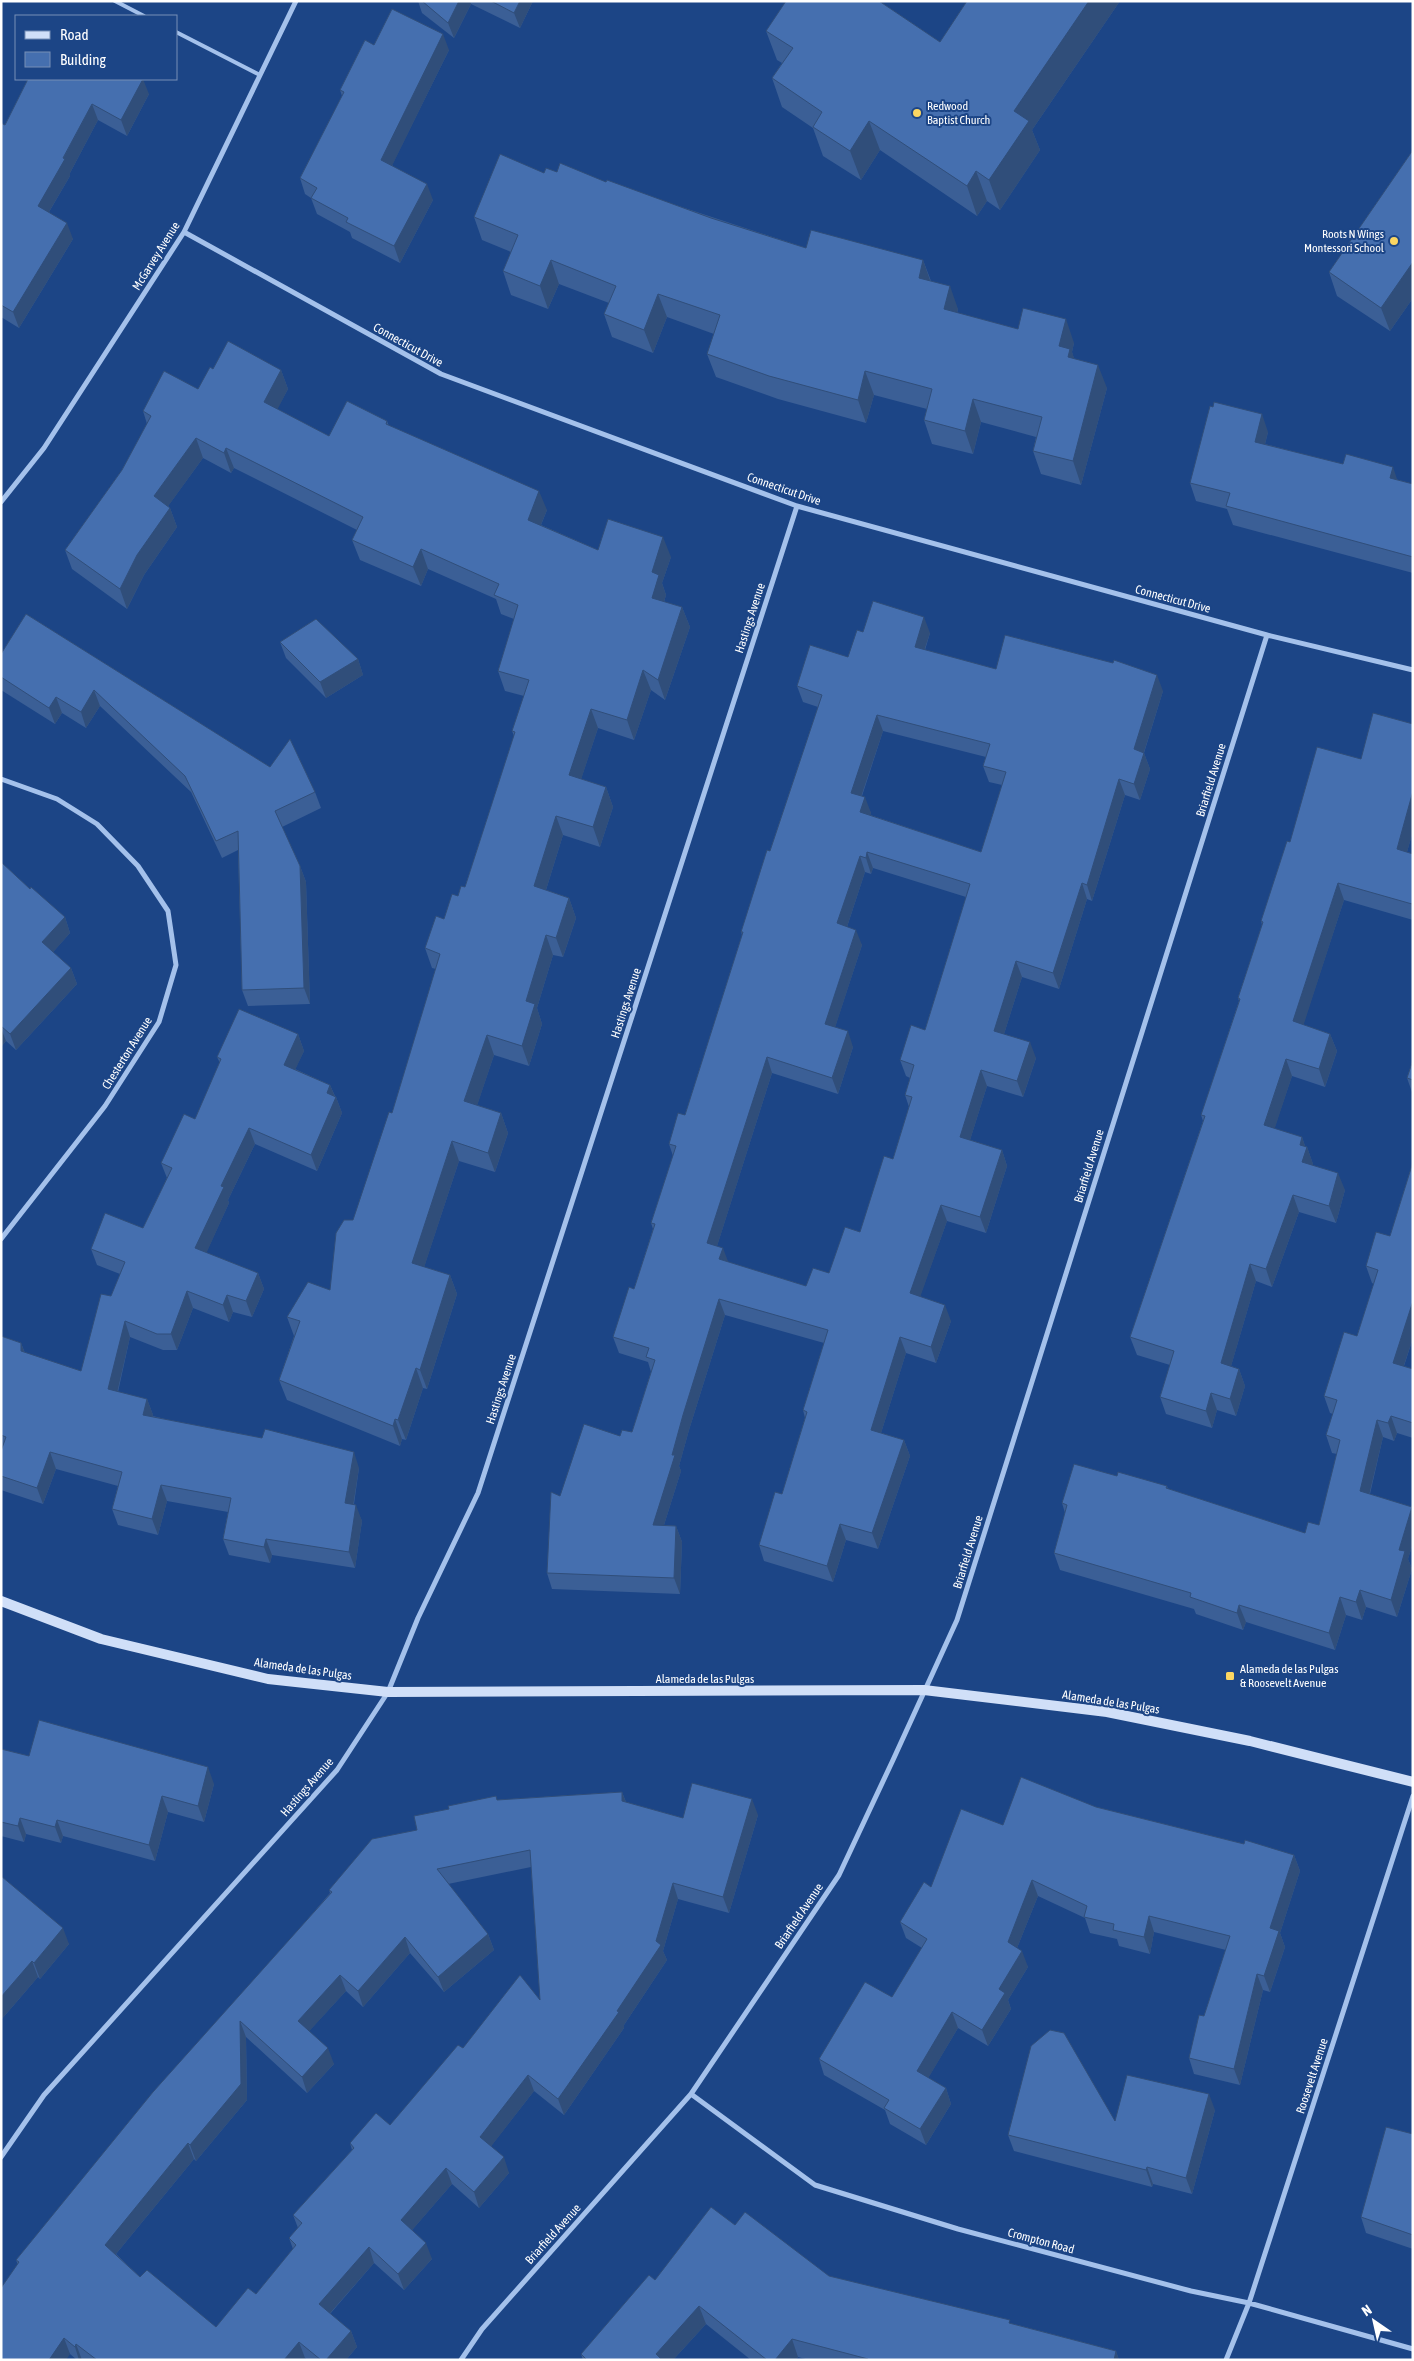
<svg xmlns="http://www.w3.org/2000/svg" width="1414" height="2361" viewBox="0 0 1414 2361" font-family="'Asap Condensed',sans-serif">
	<rect width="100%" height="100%" fill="#1c4586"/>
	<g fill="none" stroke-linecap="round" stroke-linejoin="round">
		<path stroke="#a4c1eb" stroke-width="4" d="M115,1L144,16
			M176,32L260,75"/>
		<path stroke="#a4c1eb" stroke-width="5" d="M184,232L441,374L797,506L1267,635L1413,670
			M1,502L44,448L184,232L296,1
			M1,779L57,799L97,824L138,866L168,911L176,965L159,1022L105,1106L1,1239
			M691,2094L815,2185L958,2229L1191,2291L1249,2303L1413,2349
			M1,2157L44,2095L337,1770L388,1692L418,1618L478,1493L797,506
			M461,2360L482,2329L691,2094L839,1875L893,1760L957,1620L1267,635
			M1226,2360L1249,2303L1413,1796"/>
		<path stroke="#d0dff8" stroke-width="10" d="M1,1601L101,1639L268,1679L388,1692L924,1690L1107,1712L1250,1741L1413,1782"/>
	</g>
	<path fill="#3b5f96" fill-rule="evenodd" d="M418,1H533L520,28L471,4L454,38L422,13Z
		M882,1V3L940,42L967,1H1120L1032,130L1040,150L1000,210L987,201L977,216L880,150L861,180L823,156L813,128L782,107L772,78L782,63L777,60L766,31Z
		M374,45L449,50L392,165L433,200L400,263L352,238L350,232L317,214L311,198L305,194L300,178L342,96L340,90Z
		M28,79L149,94L127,136L98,120L70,173V176L49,212L73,239L19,328L1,317V123L5,125Z
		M1413,150V298L1390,331L1337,296L1329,272Z
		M557,172L606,182L806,248L923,260L931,281L958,309L957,313L1018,329L1074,343L1072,352L1074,359L1107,388L1081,485L1041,474L1033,451L1036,437L981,422L973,454L932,444L924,420L927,409L874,395L866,423L778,399L716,377L707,354L714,334L667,317L653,353L612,337L604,314L609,303L559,284L548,309L511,295L503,271L511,252L482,240L474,217L544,173Z
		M213,369L281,370L288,389L277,409L329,436L387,421L389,426L547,510L541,525L598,550L671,557L662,583L666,595L664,602L682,607L690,627L665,700L651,690L634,740L598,728L581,779L606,787L613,807L600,847L563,835L546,890L569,898L576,918L563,957L553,955L537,1008L542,1024L529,1066L494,1055L477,1105L501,1113L508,1133L495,1172L459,1161L424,1267L450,1275L457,1294L427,1389L423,1388L406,1440L402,1439L400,1446L287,1400L279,1380L294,1336L287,1317L330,1290L353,1220L392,1113L436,969L432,968L425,948L458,896L465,887L514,736L512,731L524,696L505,691L498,671L514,619L501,614L496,599L428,569L421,586L360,560L352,540L357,530L234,468L231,473L203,458L168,506L170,508L177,527L144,575L127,609L72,569L65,550L122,470L147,424L143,411L198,389Z
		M1268,432L1265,444L1413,484V573L1233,525L1227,509L1196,501L1190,483Z
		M26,614L270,767L315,792L321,808L282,827L300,866L306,882L310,1004L248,1006L242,990L238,850L222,858L191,792L100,706L86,728L62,713L55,724L1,690V654Z
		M863,632L930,633L925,650L996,669L1163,691L1144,753L1150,769L1140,800L1125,795L1092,901L1087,899L1059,989L1022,977L1004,1034L1036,1058L1023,1097L987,1086L970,1140L1002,1150L1007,1166L986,1233L947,1221L920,1296L951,1321L936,1363L906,1353L881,1433L904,1440L910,1456L878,1549L846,1540L833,1582L764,1561L759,1545L782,1494L805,1418L803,1410L824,1343L725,1315L689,1430L679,1466L681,1471L664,1525L676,1526L682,1542L680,1594L552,1589L547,1573L560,1496L620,1436L632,1432L651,1372L648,1362L619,1353L613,1337L634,1289L653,1229L651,1223L673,1156L669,1144L685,1115L742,935L741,932L770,851L818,707L803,702L797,686L848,657ZM883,731L986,757L983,766L989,782L1002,785L981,852L870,815L871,813L862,796ZM873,868L966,897L925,1030L900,1060L906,1076L910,1078L905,1095L909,1107L893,1159L860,1232L829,1273L806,1286L728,1262L717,1246L772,1073L838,1094L853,1047L835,1027L862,945L847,927L865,872L871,874Z
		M280,642L358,659L363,675L326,698L286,658Z
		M1413,724V831L1407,852L1413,854V920L1344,900L1303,1025L1330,1034L1337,1051L1325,1087L1292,1076L1274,1129L1302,1137L1305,1146L1307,1147L1313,1164V1165L1345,1190L1336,1223L1299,1212L1272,1287L1256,1281L1231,1366L1239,1369L1245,1386L1236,1416L1217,1410L1212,1428L1166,1414L1160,1397L1170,1365L1137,1355L1130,1337L1203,1121L1201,1115L1239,1001L1238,998L1262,925L1261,921L1290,842L1361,759Z
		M1,862L30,889L65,917L70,933L53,952L71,968L77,984L16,1050L6,1041L1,1047Z
		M298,1034L304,1051L295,1069L330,1085L335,1096L336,1097L342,1113L317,1171L255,1144L228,1200L229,1203L206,1253L258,1273L264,1289L252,1317L233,1312L229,1322L193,1308L177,1350H163L130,1337L118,1392L147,1399L153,1415V1416L359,1468L354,1504L362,1521L355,1568L272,1555L270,1563L229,1555L223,1539L228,1512L167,1501L158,1535L118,1525L112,1509L118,1486L56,1469L43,1504L1,1490V1451L2,1449H1V1336L21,1343L25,1353L81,1371L120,1274L97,1265L91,1249L143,1228L167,1178L161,1163L195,1119L220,1063L217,1057Z
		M1413,1060V1095L1407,1078Z
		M1413,1162V1338L1404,1366L1413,1369V1438L1397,1433L1394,1441L1383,1437L1370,1494L1413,1508V1543L1408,1559L1412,1569L1397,1617L1366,1607L1362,1620L1346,1615L1335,1650L1246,1622L1243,1630L1196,1614L1194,1609L1060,1570L1054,1553L1065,1513L1062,1503L1117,1476L1167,1486L1168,1489L1305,1533L1319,1525L1337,1454L1332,1453L1326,1435L1333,1414L1330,1413L1324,1396L1357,1336L1374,1284L1372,1283L1366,1266L1390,1236Z
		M1,1749L29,1756L214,1784L204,1822L168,1812L155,1861L63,1836L61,1843L26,1834L24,1842L1,1836Z
		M622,1792L626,1802L683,1818L758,1815L729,1913L678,1899L663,1951L667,1960L624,2025V2028L564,2115L534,2091L491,2146L509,2173L479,2208L452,2184L412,2230L432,2259L404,2290L374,2263L330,2314L351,2331L357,2347L346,2360H307L305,2358L303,2360H77L70,2354L18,2265L16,2260L330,1893L329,1890L417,1830L498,1800ZM531,1867L540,2000L463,2048L390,2125L350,2143L352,2150L293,2215L298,2228L289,2238L293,2249L256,2294L216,2327L140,2277L116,2254L194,2159L196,2161L247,2100L246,2037L307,2093L334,2064L309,2031L346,1991L363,2007L410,1953L444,1992L494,1950L488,1934L448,1884Z
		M1096,1807L1244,1844L1294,1855L1300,1871L1280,1933L1285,1947L1270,1992L1263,1990L1240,2085L1194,2074L1189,2058L1204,2016L1226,1950L1154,1932L1150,1954L1119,1946L1117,1939L1090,1933L1085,1918L1038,1896L1017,1948L1028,1967L1008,2000L1011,2009L988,2046L958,2028L928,2078L946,2088L951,2104L926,2145L890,2124L885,2110L824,2075L819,2059L892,1997L922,1948L906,1938L900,1922L931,1887L1003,1825Z
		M1,1876L69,1944L40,1979L38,1977L1,2020Z
		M1215,2110L1192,2194L1153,2184L1152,2187L1014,2151L1008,2135L1115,2121Z
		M1413,2134V2249L1366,2233L1361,2217Z
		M735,2225L829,2276L1116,2351L1119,2360H809L798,2357L796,2360H751L706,2324L673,2360H583L581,2354L655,2280Z"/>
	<path fill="#304e7a" d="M459,1H470L471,4L454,38L448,23Z
		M520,1H533L520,28L514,13Z
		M1089,1H1120L1032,130L1040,150L1000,210L989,180L1014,111Z
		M443,34L449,50L387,176L381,160Z
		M143,79L149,94L127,136L121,120Z
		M92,104L98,120L70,173V176L43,222L38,206Z
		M869,121L880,150L861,180L850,151Z
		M976,171L987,201L977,216L967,186Z
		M427,184L433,200L400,263L394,246Z
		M67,223L73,239L19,328L13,312Z
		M551,260L559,284L548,309L540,286Z
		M923,260L931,283L919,278Z
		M1413,262V298L1390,331L1381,308Z
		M950,286L958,309L952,333L944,309Z
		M658,294L667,317L653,353L644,330Z
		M1066,319L1074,343L1072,352L1079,372L1059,346Z
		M1098,365L1107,388L1081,485L1073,461Z
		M281,370L288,389L271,422L264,402Z
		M865,371L874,395L866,423L858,400Z
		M973,399L981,422L973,454L965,431Z
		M1262,414L1268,432L1261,460L1255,442Z
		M196,438L203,458L161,516L154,496Z
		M226,448L234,468L231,473L224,453Z
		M1393,467L1399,485L1390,478Z
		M539,491L547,510L535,539L528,520Z
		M170,508L177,527L144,575L127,609L120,589L137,555Z
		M663,537L671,557L662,583L666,595L659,618L652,598V572Z
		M421,549L428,569L421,586L413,567Z
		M682,607L690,627L665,700L658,680Z
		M924,617L930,633L920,663L915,647Z
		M358,659L363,675L326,698L320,682Z
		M643,670L651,690L634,740L627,720Z
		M1157,675L1163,691L1140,765L1134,749Z
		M94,690L100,706L86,728L81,712Z
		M56,697L62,713L55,724L49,708Z
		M591,709L598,728L576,795L569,775Z
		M877,715L883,731L857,809L851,793Z
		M1144,753L1150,769L1140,800L1134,784Z
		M1119,779L1125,795L1092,901L1087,885Z
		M606,787L613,807L600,847L593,827Z
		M1413,791V831L1403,866L1397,849Z
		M865,797L871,813L866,828L860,812Z
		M556,816L563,835L541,906L534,886Z
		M867,852L873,868L871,874L866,858Z
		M860,856L865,872L843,939L837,923Z
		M300,866L306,882L310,1004L304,988Z
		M1082,883L1087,899L1059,989L1053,973Z
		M1338,883L1344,900L1299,1039L1293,1021Z
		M569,898L576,918L563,957L556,938Z
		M65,917L70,933L48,958L42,942Z
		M856,930L862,945L831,1040L825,1024Z
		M546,935L553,955L537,1008L542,1024L529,1066L522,1046L526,1001Z
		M1016,961L1022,977L1000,1047L994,1031Z
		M71,968L77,984L16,1050L10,1034Z
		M1,1028L6,1041L1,1047Z
		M848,1031L853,1047L838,1094L832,1078Z
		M298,1034L304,1051L290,1081L284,1065Z
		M1330,1034L1337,1051L1325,1087L1319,1069Z
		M487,1035L494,1055L472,1121L464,1101Z
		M1030,1042L1036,1058L1023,1097L1017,1081Z
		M767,1057L772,1073L713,1259L707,1243Z
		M1286,1059L1292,1076L1270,1143L1264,1125Z
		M981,1070L987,1086L966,1153L960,1137Z
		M330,1085L336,1099V1097L342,1113L317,1171L311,1155L327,1093Z
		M501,1113L508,1133L495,1172L488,1153Z
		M249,1128L255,1144L228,1200L229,1203L201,1265L195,1248L221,1186Z
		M1302,1137L1306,1149L1307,1147L1313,1164L1308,1179L1302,1162L1300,1145Z
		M452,1141L459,1161L419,1283L412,1263Z
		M1002,1150L1007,1166L986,1233L980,1217Z
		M1338,1173L1345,1190L1336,1223L1329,1206Z
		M1293,1195L1299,1212L1272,1287L1266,1269Z
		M941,1205L947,1221L916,1309L910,1293Z
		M723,1248L729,1264L719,1259Z
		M1250,1264L1256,1281L1227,1380L1221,1363Z
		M258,1273L264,1289L252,1317L246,1301Z
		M450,1275L457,1294L427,1389L420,1370Z
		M187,1291L193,1308L177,1350L171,1334Z
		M227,1295L233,1312L229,1322L223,1305Z
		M719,1299L725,1315L689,1430L679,1466L681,1471L659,1541L653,1525L683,1415Z
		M1413,1301V1338L1399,1380L1393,1363Z
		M945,1305L951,1321L936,1363L931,1347Z
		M125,1321L130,1337L114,1406L108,1389Z
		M900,1337L906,1353L877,1446L871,1430Z
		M21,1343L27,1359L21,1351Z
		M416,1368L423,1388L406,1440L398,1420Z
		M1239,1369L1245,1386L1236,1416L1230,1399Z
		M1211,1393L1217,1410L1212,1428L1206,1411Z
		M147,1399L153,1415L148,1431L143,1415Z
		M1391,1416L1397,1433L1394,1441L1388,1423Z
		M395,1419L402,1439L400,1446L393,1426Z
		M1377,1420L1383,1437L1366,1508L1360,1491Z
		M904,1440L910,1456L878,1549L872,1533Z
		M50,1452L56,1469L43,1504L37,1488Z
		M354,1452L359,1468L351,1519L345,1503Z
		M161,1485L167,1501L158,1535L152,1519Z
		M356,1505L362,1521L355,1568L349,1552Z
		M1412,1507L1413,1543L1408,1559L1412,1569L1397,1617L1391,1600L1399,1550Z
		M840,1524L846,1540L833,1582L827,1566Z
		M676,1526L682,1542L680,1594L674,1578Z
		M266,1539L272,1555L270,1563L264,1547Z
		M1360,1590L1366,1607L1362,1620L1356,1602Z
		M1340,1597L1346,1615L1335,1650L1329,1633Z
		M1239,1605L1246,1622L1243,1630L1237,1613Z
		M208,1767L214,1784L204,1822L198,1806Z
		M622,1792L628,1808L622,1801Z
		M162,1796L168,1812L155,1861L149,1845Z
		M752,1799L758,1815L729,1913L723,1897Z
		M20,1818L26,1834L24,1842L18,1826Z
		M57,1820L63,1836L61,1843L55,1827Z
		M1294,1855L1300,1871L1280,1933L1285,1947L1270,1992L1264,1976L1270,1928Z
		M1032,1880L1038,1896L1013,1958L1008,1942Z
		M673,1883L678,1899L663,1951L667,1960L624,2025V2028L564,2115L558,2099L617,2011L656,1941Z
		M1149,1916L1154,1932L1150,1954L1144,1937Z
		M63,1928L69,1944L40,1979L34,1963Z
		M488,1934L494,1950L444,1992L438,1977Z
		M405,1937L410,1953L363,2007L358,1991Z
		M1022,1951L1028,1967L1008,2000L1011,2009L988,2046L982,2030L999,1989Z
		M32,1961L38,1977L1,2020V1997Z
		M1257,1974L1263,1990L1240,2085L1234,2069Z
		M340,1975L346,1991L304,2037L298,2021Z
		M952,2012L958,2028L923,2087L917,2071Z
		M240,2021L246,2037L247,2100L196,2161L190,2145Z
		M328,2048L334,2064L307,2093L302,2077Z
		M528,2075L534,2091L486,2153L480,2137Z
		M946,2088L951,2104L926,2145L920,2129Z
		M1209,2094L1215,2110L1192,2194L1186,2178Z
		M188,2143L194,2159L111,2260L105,2245Z
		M504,2157L509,2173L479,2208L474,2192Z
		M1147,2167L1153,2184L1152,2187L1146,2170Z
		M446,2168L452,2184L407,2236L401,2220Z
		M426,2243L432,2259L404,2290L398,2274Z
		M369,2247L374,2263L324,2320L319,2304Z
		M699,2306L706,2324L673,2360H658L656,2354Z
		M351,2331L357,2347L346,2360H326Z
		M64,2338L70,2354L66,2360H49Z
		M792,2339L798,2357L796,2360H775Z
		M299,2342L305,2358L303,2360H284Z
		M76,2344L82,2360H79L75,2347Z
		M1116,2351L1119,2360H1114Z"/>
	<path fill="#456faf" stroke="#304e7a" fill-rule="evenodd" d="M422,1H459L448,23Z
		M491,1H520L514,13Z
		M786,1H879L940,42L967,1H1089L1014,111L1029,121L989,180L976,171L967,186L869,121L850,151L813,127L822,112L772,78L793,48L766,31Z
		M392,9L443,34L381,160L427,184L394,246L346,222L348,218L311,198L317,188L300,178L344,92L340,90L365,40L374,45Z
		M28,79H143L121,120L92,104L63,158L65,159L38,206L67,223L13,312L1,305V123L5,125Z
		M1413,150V262L1381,308L1329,272Z
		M500,154L544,173L546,168L557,172L560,163L606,182L607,180L711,218L806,248L811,230L923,260L919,278L950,286L944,309L1018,329L1023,308L1066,319L1059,346L1070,349L1068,357L1098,365L1073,461L1033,451L1042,417L973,399L965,431L924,420L932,389L865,371L858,400L769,376L707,354L720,315L658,294L644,330L604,314L616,286L551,260L540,286L503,271L518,235L474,217Z
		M228,341L281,370L264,402L329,436L347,401L387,421L386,424L539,491L528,520L598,550L608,519L663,537L652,572L659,575L652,598L682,607L658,680L643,670L627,720L591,709L569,775L606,787L593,827L556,816L534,886L569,898L556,938L546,935L526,1001L535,1004L522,1046L487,1035L464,1101L501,1113L488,1153L452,1141L412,1263L450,1275L420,1370L416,1368L398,1420L395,1419L393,1426L279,1380L300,1321L287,1317L308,1282L330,1290L336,1233L344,1220H353L389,1112L392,1113L440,954L425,948L436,916L444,919L452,894L458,896L461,886L465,887L515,732L512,731L529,680L498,671L518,605L494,595L499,584L421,549L413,567L352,540L363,517L226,448L224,453L196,438L154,496L170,508L137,555L120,589L65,550L122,470L151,416L143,411L164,371L198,389L210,367L213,369Z
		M1214,402L1262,414L1255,442L1343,464L1346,454L1393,467L1390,478L1413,484V557L1226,506L1230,493L1190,483L1210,406L1213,407Z
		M873,601L924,617L915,647L996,669L1005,635L1113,663L1114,660L1157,675L1134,749L1144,753L1134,784L1119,779L1087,885L1082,883L1053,973L1016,961L994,1031L1030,1042L1017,1081L981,1070L960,1137L1002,1150L980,1217L941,1205L910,1293L945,1305L931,1347L900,1337L871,1430L904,1440L872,1533L840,1524L827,1566L759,1545L775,1492L782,1494L807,1412L803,1410L828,1330L719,1299L683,1415L672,1455H675L653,1525L676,1526L674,1578L547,1573L551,1492L560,1496L584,1424L620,1436L622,1430L632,1432L655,1360L646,1357L649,1348L613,1337L629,1287L634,1289L655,1224L651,1223L676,1146L669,1144L678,1113L685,1115L743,932H741L767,850L770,851L822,695L797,686L810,645L848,657L857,630L863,632ZM877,715L990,744L983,766L1006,772L981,852L860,812L865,797L851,793ZM867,852L970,884L925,1030L911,1025L900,1060L914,1065L905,1095L912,1097L893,1159L884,1156L860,1232L845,1227L829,1273L813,1268L806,1286L719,1259L723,1248L707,1243L767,1057L832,1078L848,1031L825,1024L856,930L837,923L860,856L866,858Z
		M26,614L270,767L290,739L315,792L275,811L300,866L304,988L242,990L238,831L216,841L185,776L94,690L81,712L56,697L49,708L1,677V654Z
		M316,619L358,659L320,682L280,642Z
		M1373,713L1413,724V791L1397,849L1413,854V902L1412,904L1338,883L1293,1021L1330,1034L1319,1069L1286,1059L1264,1125L1302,1137L1300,1145L1307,1147L1302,1162L1338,1173L1329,1206L1293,1195L1266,1269L1250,1264L1221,1363L1239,1369L1230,1399L1211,1393L1206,1411L1160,1397L1174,1351L1130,1337L1205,1116L1201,1115L1240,999L1238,998L1263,922L1261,921L1287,841L1290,842L1317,747L1361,759Z
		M1,862L30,889L31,887L65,917L42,942L71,968L10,1034L1,1026Z
		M239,1009L298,1034L284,1065L330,1085L327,1093L336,1097L311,1155L249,1128L221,1186L224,1187L195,1248L258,1273L246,1301L227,1295L223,1305L187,1291L171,1334H157L125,1321L108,1389L147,1399L143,1415L262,1438L265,1429L354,1452L345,1503L356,1505L349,1552L266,1539L264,1547L223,1539L231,1498L161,1485L152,1519L112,1509L122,1472L50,1452L37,1488L1,1476V1451L6,1437L1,1435V1336L21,1343V1351L81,1371L101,1294L111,1296L125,1262L91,1249L105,1213L143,1228L172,1168L161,1163L184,1114L195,1119L221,1059L217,1057Z
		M1413,1060V1080L1407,1078Z
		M1413,1162V1301L1393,1363L1413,1369V1423L1391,1416L1388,1423L1377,1420L1360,1491L1412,1507L1399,1550L1405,1551L1391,1600L1360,1590L1356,1602L1340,1597L1329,1633L1239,1605L1237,1613L1190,1597L1191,1593L1054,1553L1067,1505L1062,1503L1074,1464L1117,1476L1118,1472L1167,1486L1166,1488L1305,1533L1308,1522L1319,1525L1340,1440L1326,1435L1337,1400L1324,1396L1344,1332L1357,1336L1378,1270L1366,1266L1376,1232L1390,1236Z
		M39,1720L208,1767L198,1806L162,1796L149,1845L57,1820L55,1827L20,1818L18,1826L1,1822V1749L29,1756Z
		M1021,1777L1096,1807L1244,1844L1245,1840L1294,1855L1270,1928L1279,1931L1264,1976L1257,1974L1234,2069L1189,2058L1199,2015L1204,2016L1230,1936L1149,1916L1144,1937L1113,1930L1114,1924L1084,1917L1087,1906L1032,1880L1008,1942L1022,1951L999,1989L1005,1993L982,2030L952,2012L917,2071L946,2088L920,2129L884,2108L889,2100L819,2059L865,1982L892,1997L927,1939L900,1922L924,1882L931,1887L961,1809L1003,1825Z
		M692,1783L752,1799L723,1897L673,1883L656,1941L661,1945L617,2011L619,2012L558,2099L528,2075L480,2137L504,2157L474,2192L446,2168L401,2220L426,2243L398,2274L369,2247L319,2304L351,2331L326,2360H321L299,2342L284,2360H97L76,2344L75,2347L64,2338L49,2360H1V2288L19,2262L16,2260L153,2092L332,1892L329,1890L372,1839L417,1830L414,1816L449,1809L448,1806L496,1796L497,1800L622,1792V1801L683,1818ZM530,1850L540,2000L520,1975L463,2048L458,2045L390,2125L376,2113L350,2143L354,2148L293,2215L302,2223L289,2238L296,2245L256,2294L248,2288L216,2327L147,2270L140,2277L105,2245L188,2143L190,2145L241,2084L240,2021L302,2077L328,2048L298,2021L340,1975L358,1991L405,1937L438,1977L488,1934L437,1869Z
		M1,1876L63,1928L34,1963L32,1961L1,1997Z
		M1050,2030L1064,2033L1115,2121L1127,2075L1209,2094L1186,2178L1147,2167L1146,2170L1008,2135L1031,2046Z
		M1386,2127L1413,2134V2235L1361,2217Z
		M711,2207L735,2225L745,2212L829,2276L1010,2320L1009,2323L1116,2351L1114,2360H868V2359L792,2339L775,2360H767L699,2306L656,2354L662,2360H587L581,2354L649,2275L655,2280Z"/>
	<g fill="#fbd662" stroke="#1c4586" stroke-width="2">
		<circle cx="917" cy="113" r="5"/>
		<circle cx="1394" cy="241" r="5"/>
		<rect x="1225" y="1671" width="10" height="10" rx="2.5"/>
	</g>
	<g text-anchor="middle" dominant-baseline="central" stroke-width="4" stroke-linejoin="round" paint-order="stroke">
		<g font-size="12" fill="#fff" stroke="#1c4586" text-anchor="start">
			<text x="927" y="106">Redwood<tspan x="927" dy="14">Baptist Church</tspan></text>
			<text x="1384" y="234" text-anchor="end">Roots N Wings<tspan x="1384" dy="14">Montessori School</tspan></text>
			<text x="1240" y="1669">Alameda de las Pulgas<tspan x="1240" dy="14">&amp; Roosevelt Avenue</tspan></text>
		</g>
		<g font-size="12" fill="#fff" stroke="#1c4586">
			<text transform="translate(156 256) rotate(-58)">McGarvey Avenue</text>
			<text transform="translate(408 345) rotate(29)">Connecticut Drive</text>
			<text transform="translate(784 489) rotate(19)">Connecticut Drive</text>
			<text transform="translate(1173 599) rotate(15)">Connecticut Drive</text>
			<text transform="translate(750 618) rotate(-72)">Hastings Avenue</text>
			<text transform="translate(1211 780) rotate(-73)">Briarfield Avenue</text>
			<text transform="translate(626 1003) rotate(-72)">Hastings Avenue</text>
			<text transform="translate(127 1053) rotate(-58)">Chesterton Avenue</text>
			<text transform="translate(1089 1166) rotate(-73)">Briarfield Avenue</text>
			<text transform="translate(501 1389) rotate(-72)">Hastings Avenue</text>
			<text transform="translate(968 1552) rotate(-73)">Briarfield Avenue</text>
			<text transform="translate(303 1669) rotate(8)">Alameda de las Pulgas</text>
			<text x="705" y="1679">Alameda de las Pulgas</text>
			<text transform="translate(1111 1702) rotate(9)">Alameda de las Pulgas</text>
			<text transform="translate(307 1787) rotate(-49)">Hastings Avenue</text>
			<text transform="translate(799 1916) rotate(-56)">Briarfield Avenue</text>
			<text transform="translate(1312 2076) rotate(-72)">Roosevelt Avenue</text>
			<text transform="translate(553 2234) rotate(-48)">Briarfield Avenue</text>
			<text transform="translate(1041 2241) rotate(15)">Crompton Road</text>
		</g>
	</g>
	<rect width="1414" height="2361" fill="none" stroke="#ffffff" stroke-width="5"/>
	<rect x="15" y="15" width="162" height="65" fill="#1c4586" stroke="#778fb6"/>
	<rect x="25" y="31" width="25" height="8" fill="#d0dff8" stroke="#778fb6"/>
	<text x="60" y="40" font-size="15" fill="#ffffff">Road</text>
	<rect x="25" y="52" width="25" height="15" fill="#456faf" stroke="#778fb6"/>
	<text x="60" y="65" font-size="15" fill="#ffffff">Building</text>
	<g transform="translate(1374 2321) rotate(326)" stroke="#1c4586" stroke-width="4" paint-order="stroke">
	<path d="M0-4L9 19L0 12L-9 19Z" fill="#ffffff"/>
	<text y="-8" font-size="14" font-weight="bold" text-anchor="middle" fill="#ffffff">N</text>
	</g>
</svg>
